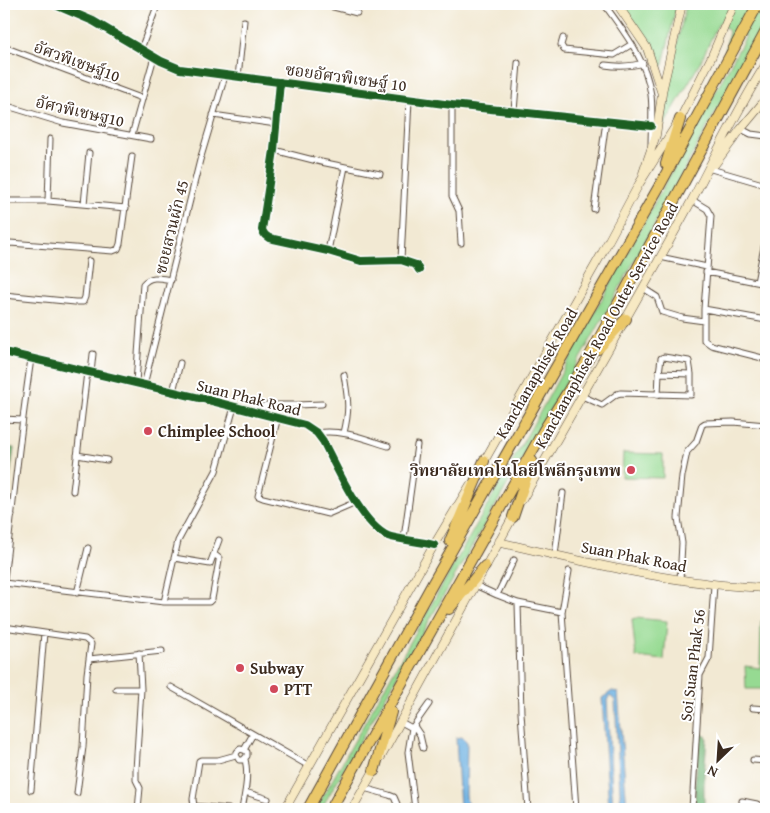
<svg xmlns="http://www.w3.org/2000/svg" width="770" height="813" viewBox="0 0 770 813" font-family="'Gentium Book Plus','Noto Serif Thai',serif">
	<rect width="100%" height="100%" fill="#fff"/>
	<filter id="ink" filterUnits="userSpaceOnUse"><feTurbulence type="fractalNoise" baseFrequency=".02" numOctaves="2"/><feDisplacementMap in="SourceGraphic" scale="10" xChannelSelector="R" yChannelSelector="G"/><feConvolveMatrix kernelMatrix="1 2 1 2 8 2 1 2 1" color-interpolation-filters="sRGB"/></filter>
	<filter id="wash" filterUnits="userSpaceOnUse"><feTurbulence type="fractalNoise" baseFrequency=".0096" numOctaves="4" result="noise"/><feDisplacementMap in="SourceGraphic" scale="20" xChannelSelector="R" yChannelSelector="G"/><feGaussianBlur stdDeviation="1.12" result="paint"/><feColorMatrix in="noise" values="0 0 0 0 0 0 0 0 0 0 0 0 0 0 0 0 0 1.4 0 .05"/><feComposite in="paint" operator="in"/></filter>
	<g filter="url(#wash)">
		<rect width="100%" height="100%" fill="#f2e9d3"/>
		<path fill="#96da92" stroke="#688258" d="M619,4H677L661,73L653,56Z
			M686,4H766V62L755,40L602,320L328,797L321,809H316L544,405L746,36L736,32L725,53L729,31L719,22L700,63L663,127L666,94Z
			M623,453L663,454V478L622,477Z
			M636,618L667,621L664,660L636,657L632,619Z
			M761,621H766V689H746L745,666L760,668Z"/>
		<path fill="#78ba7c" stroke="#5a724d" d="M4,447L14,448L9,483H4Z
			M700,733L707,737L704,775V809H695V784Z"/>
		<path fill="#6cb0e1" stroke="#546d80" d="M612,691L618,692L627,809H621L615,700L610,696L607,700L613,809H609L602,698Z
			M462,737L467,742L466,795L468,809H460L456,738Z"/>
	</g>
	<g filter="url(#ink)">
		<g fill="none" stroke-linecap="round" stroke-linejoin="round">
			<defs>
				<path id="street" d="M53,4L93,21L161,61L180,69L452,105L651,126
					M322,4L357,13
					M604,4C625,33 646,59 651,95C653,111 651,129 651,145
					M563,38L561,45L564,50L614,55L632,44
					M4,47L141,98
					M141,49L157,6
					M605,65C619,67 630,67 643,63
					M238,77L244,21
					M280,82L274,150L262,230L265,235L269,238L328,251L361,261L401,260L416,265L419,270
					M4,105L63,123L151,139
					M452,105V196L459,211L461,243
					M514,111L518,63
					M213,115L276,124
					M741,129L751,134L766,136
					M132,135L154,57
					M274,150L321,162L380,174
					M711,169L766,185
					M692,200L707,209L711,216L704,309V340L711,345L766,359
					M4,201H48L126,208
					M48,201L50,139
					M84,204L89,153
					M594,209L606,121
					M4,244L10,243L113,251L118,249L120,244L132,156
					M328,251L345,167
					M660,257L707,267
					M401,260L409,100
					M706,272L766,284
					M757,282L766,237
					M643,288L657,297L662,312L682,318L704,321
					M4,295L75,302H83L85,297L89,261
					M704,309L766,320
					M91,373L93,354
					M659,373L691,374
					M136,383L143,284C151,275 160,278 171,280
					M144,385L200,160L225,76
					M173,392L180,363
					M582,396L602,405L617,394L621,393L691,395V374L689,361L664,357L661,358L659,373L658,395
					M259,413L265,405H296L322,404
					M278,417L258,496L263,498L328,514L356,502
					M4,419L22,420
					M317,433C342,429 365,439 388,446
					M344,433C350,408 348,400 344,375
					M77,455L107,460
					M73,491L87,372
					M4,514L12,515
					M404,538L417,445
					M555,555L563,493
					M174,558L210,564L219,540
					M766,562V578
					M569,571L562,612L576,809
					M4,579C13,506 20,432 31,359
					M680,580L682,543L678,518L682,476L687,452L696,442L702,425L705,423L733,422L766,425
					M4,583L164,602H209L212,599L219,561V558L215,555
					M475,585L497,595L514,560
					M77,593L88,548
					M497,595L518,603L562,612
					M164,602L178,541L216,471L234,407
					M518,603L521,713L528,809
					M4,627L85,639L91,644L87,674L83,747L77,793
					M89,659L162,651
					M171,687L309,766
					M116,689H141
					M753,708L766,709
					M401,722L412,728L408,752L415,809
					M414,726L420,735L423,748
					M412,728L429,704
					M244,750L247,752V756L243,760H239L236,755L237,752L240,749L244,750L253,734
					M753,760L766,761
					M364,788L389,795L394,797L397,804L396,809
					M31,790L44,633
					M245,792L268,799
					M742,801L757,804L765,809
					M138,809L140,788L136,780V770L141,689L139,653
					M228,809L194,806L193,799L199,761L201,760H218L236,755
					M242,809C245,793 249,776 245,759
					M692,809L700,675L709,658L714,585"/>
				<path id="secondary" d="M617,4L647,48L662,94L656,135L643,173
					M662,92L682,4
					M715,164L741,129L766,99
					M4,352L208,400L305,425L317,433L323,441C336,466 361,524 388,536C399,540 420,541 434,545
					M482,465L601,255L639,184L680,119L711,58L734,4
					M522,500C579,401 637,301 692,200C716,154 738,108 766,64
					M498,542C569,558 640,576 713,584C730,586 748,587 766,588
					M381,757L515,513
					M285,809L434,545L470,485
					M352,809L376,767"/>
				<path id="highway" d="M666,164L680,119
					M598,349L626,319
					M513,517L532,461
					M450,541L484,461
					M449,609L485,566
					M374,771L391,712
					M308,809L433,583L660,185L758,4
					M331,809L544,430L587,361L766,31"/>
			</defs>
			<use href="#street" stroke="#564739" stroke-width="7"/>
			<use href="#secondary" stroke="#564739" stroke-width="9"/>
			<use href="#highway" stroke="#564739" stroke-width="12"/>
			<use href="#street" stroke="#fff" stroke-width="5"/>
			<use href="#secondary" stroke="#f7e9c3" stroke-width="8"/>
			<use href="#highway" stroke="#eac769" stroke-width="10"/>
			<defs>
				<path id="cycleway" d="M53,4L93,21L161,61L180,69L452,105L651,126
					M280,82L274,150L262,230L265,235L269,238L328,251L361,261L401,260L416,265L419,270
					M4,352L208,400L305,425L317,433L323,441C336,466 361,524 388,536C399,540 420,541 434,545"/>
			</defs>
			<use href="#cycleway" stroke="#fff" stroke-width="11"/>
			<use href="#cycleway" stroke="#1b5e20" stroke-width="8"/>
		</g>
	</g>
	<g fill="#d1495b" stroke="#fff" stroke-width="2">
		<circle cx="148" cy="431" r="5"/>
		<circle cx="631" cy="470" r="5"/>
		<circle cx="240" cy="668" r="5"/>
		<circle cx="274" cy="689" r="5"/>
	</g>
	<g text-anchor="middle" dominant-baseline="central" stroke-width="4" stroke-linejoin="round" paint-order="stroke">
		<g font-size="16" fill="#3b2a1e" stroke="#fff">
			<text transform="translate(77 61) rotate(20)">อัศวพิเชษฐ์10</text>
			<text transform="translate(346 77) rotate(8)">ซอยอัศวพิเชษฐ์ 10</text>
			<text transform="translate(80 111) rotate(13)">อัศวพิเชษฐ10</text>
			<text transform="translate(171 227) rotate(-76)">ซอยสวนผัก 45</text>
			<text transform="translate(606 325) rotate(-61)">Kanchanaphisek Road Outer Service Road</text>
			<text transform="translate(536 373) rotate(-60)">Kanchanaphisek Road</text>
			<text transform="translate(249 397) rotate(14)">Suan Phak Road</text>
			<text transform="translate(634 556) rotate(11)">Suan Phak Road</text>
			<text transform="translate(692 665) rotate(-83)">Soi Suan Phak 56</text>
		</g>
		<g font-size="16" font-weight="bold" fill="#3b2a1e" stroke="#fff" text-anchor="start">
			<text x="158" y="431">Chimplee School</text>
			<text x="621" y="470" text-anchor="end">วิทยาลัยเทคโนโลยีโพลีกรุงเทพ</text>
			<text x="250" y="668">Subway</text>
			<text x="284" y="689">PTT</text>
		</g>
	</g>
	<rect width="770" height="813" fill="none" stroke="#fff" stroke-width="20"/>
	<g transform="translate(718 760) rotate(205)" stroke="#ffffff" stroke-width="4" paint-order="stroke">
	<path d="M0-4L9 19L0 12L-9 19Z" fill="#3b2a1e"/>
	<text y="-8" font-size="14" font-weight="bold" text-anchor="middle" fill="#3b2a1e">N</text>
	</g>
</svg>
